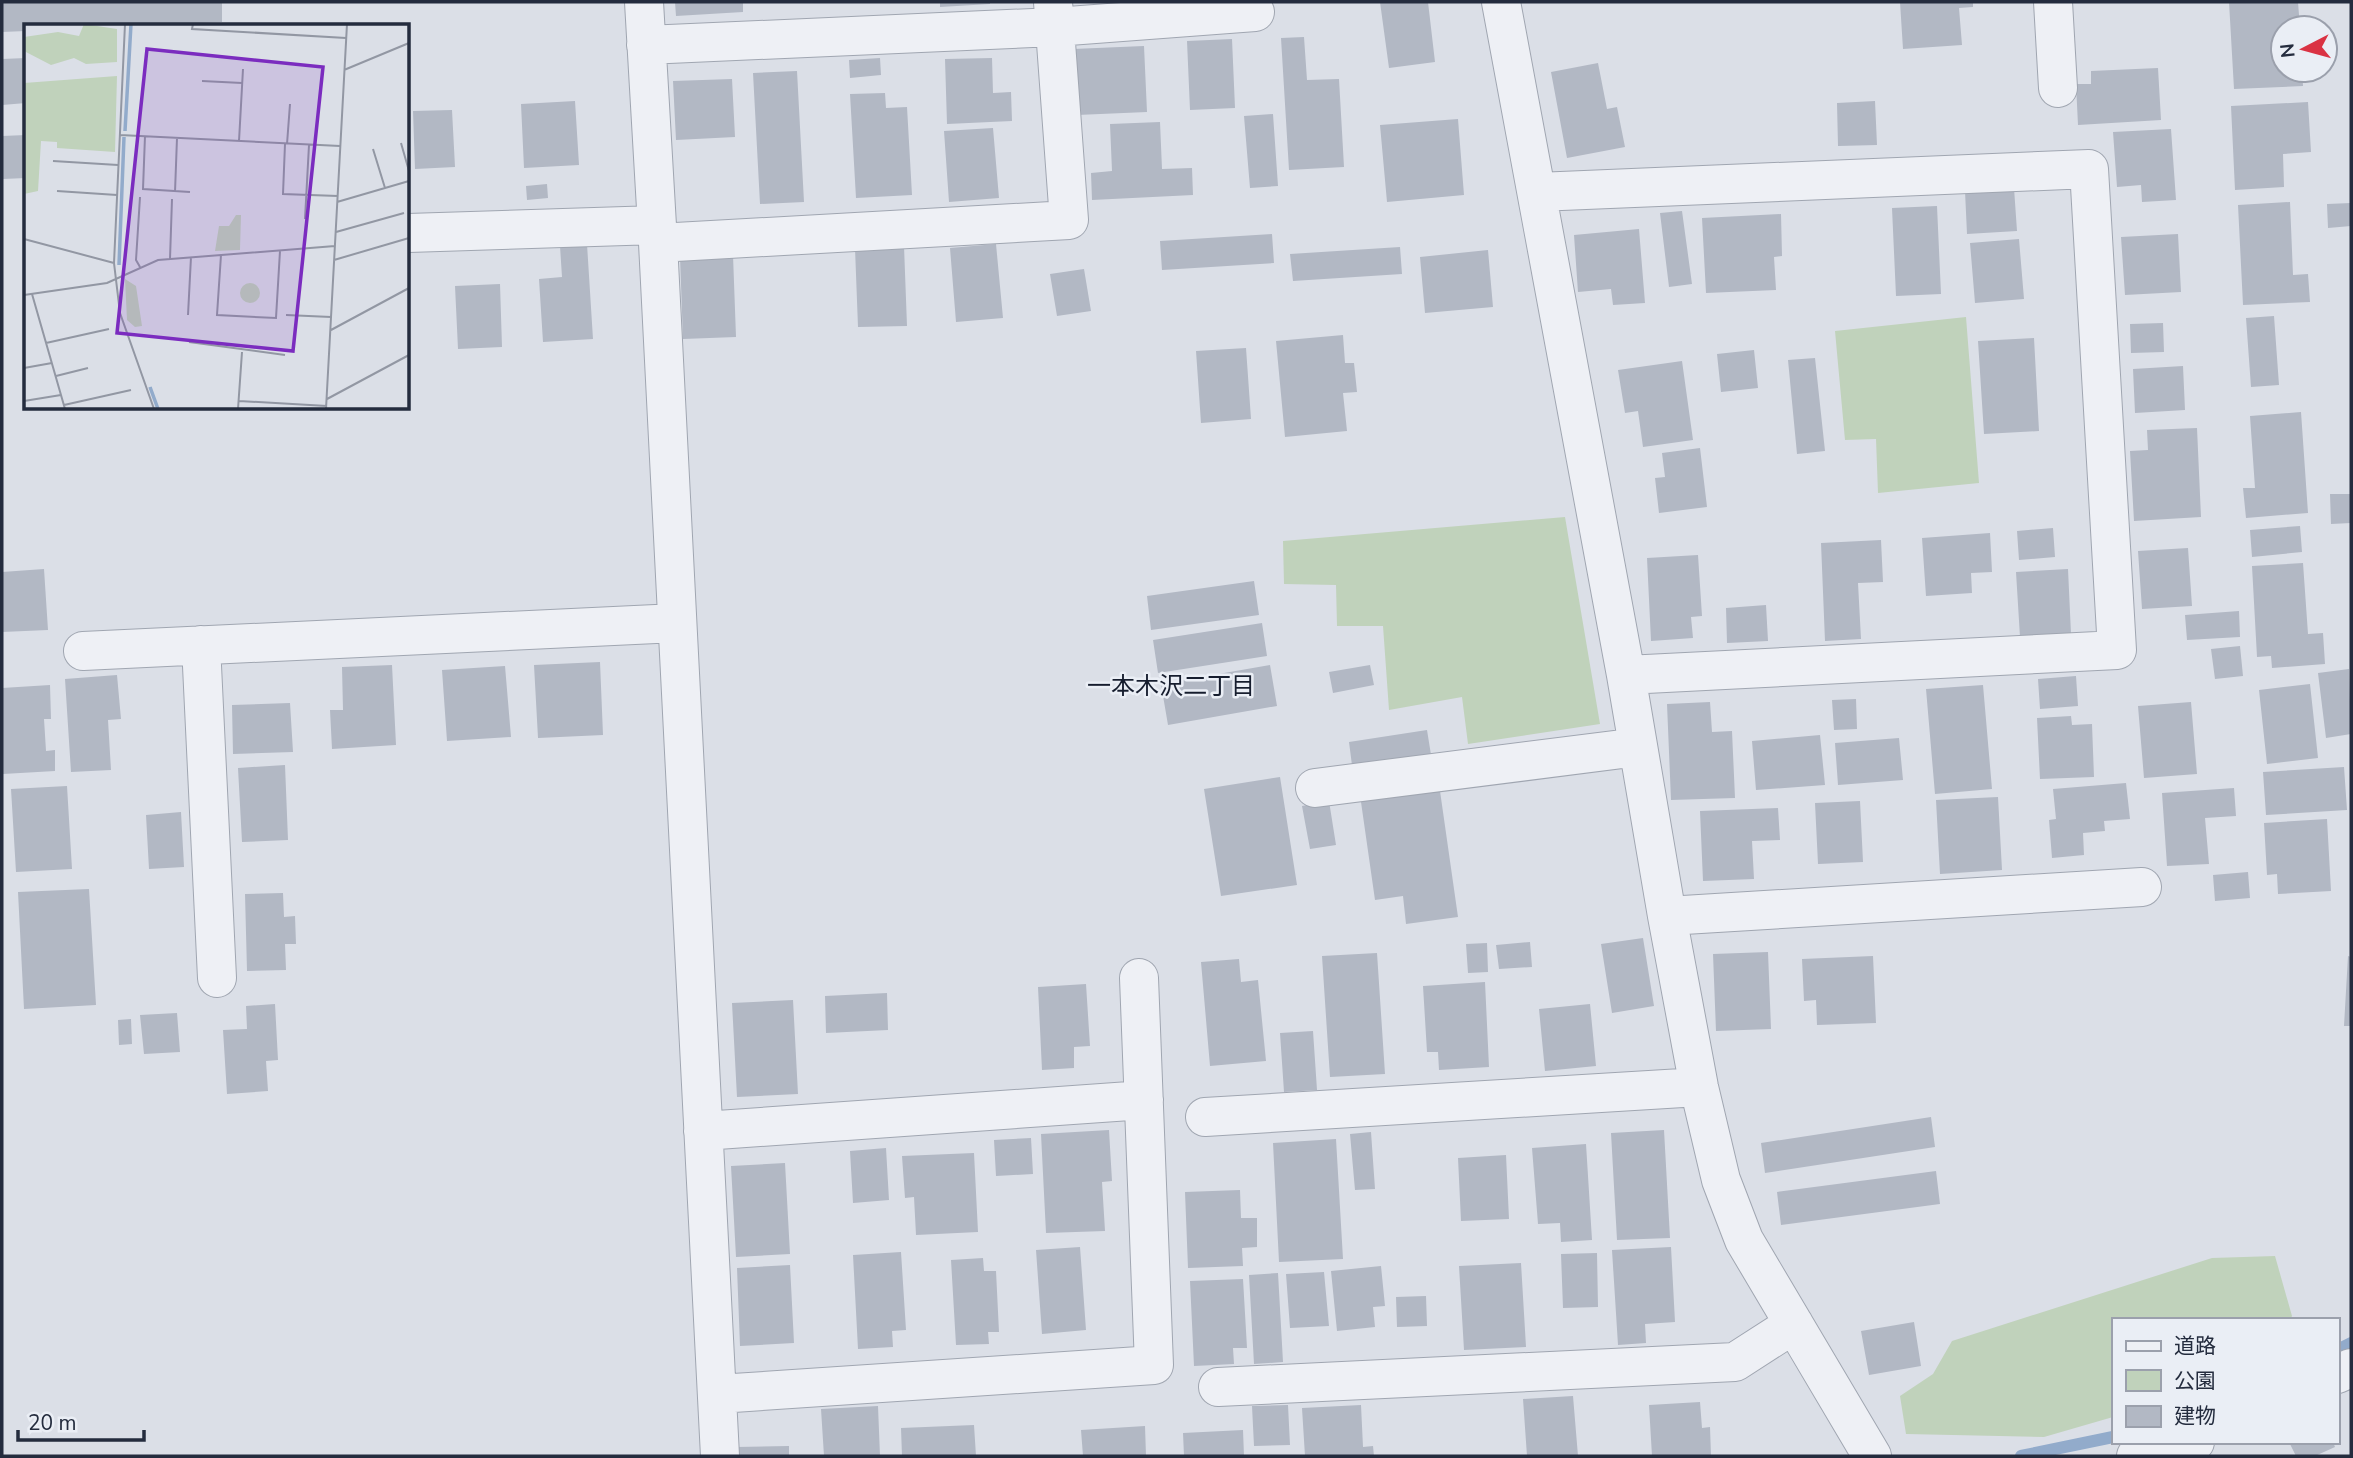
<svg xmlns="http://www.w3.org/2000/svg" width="2353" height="1458" viewBox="0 0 2353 1458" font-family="'Nunito Sans','Noto Sans JP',sans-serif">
	<rect width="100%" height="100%" fill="#dbdfe7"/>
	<path fill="#c0d2bb" d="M1966,317L1979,483L1878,493L1876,439L1845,440L1835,331Z
		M1565,517L1600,724L1468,744L1462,697L1389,710L1383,626H1337L1336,585L1284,584L1283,541Z
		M2275,1256L2292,1316L2290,1320H2113V1417L2044,1437L1906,1434L1900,1396L1933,1374L1952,1341L2212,1258Z"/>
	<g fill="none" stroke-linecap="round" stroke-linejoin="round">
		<path stroke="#92abcb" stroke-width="12" d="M2337,1350L2351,1343
			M2021,1456L2113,1437"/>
	</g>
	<path fill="#b2b8c4" d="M2,2H222V22L126,26H26V31L2,32Z
		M675,2H743V12L676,16Z
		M940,2H990V4L940,7Z
		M1380,2H1428L1435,62L1389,68Z
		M1900,2H1973V7L1959,8L1962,45L1903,49Z
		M2229,2H2298L2300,28H2283V70H2302L2303,86L2234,89Z
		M1304,37L1307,80L1339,79L1344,167L1289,170L1281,38Z
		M1232,39L1235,108L1190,110L1187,41Z
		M1144,46L1147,112L1077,115L1073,49Z
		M26,58V103L2,105V59Z
		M880,58L881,75L850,78L849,60Z
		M992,58L993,93L1011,92L1012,121L947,124L945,59Z
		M1598,63L1607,109L1617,107L1625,147L1567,158L1551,72Z
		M2158,68L2161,120L2078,125L2076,84H2091V71Z
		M797,71L804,202L760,204L753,73Z
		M732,79L735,137L676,140L673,81Z
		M885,93L886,108L907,107L912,195L856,198L850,94Z
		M575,101L579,165L524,168L521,104Z
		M1875,101L1877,145L1838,146L1837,103Z
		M2308,102L2311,152L2283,154L2284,187L2235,190L2231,106Z
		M452,110L455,167L415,169L413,111Z
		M1273,114L1278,186L1250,188L1244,116Z
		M1458,119L1464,195L1387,202L1380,125Z
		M1160,122L1162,169L1192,168L1193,195L1092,200L1091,173L1112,171L1110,124Z
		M993,128L999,198L949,202L944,131Z
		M2171,129L2176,200L2142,202L2141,185L2117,187L2113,132Z
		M26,135V178L3,179L2,136Z
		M547,184L548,198L527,200L526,186Z
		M2014,188L2017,231L1967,234L1965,191Z
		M2290,202L2293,275L2308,274L2310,302L2243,305L2238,205Z
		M2351,203V226L2328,228L2327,204Z
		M1937,206L1941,294L1896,296L1892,208Z
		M1682,211L1692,284L1669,287L1660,213Z
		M1781,214L1782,256L1774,257L1776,290L1706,293L1702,218Z
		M1639,229L1645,303L1613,305L1611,289L1578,292L1574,235Z
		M1272,234L1274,263L1162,270L1160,241Z
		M2178,234L2181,292L2125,295L2121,237Z
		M2019,239L2024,299L1975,303L1970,243Z
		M587,244L593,339L543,342L539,279L562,277L560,246Z
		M996,244L1003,318L956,322L950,248Z
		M904,246L907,326L858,327L855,248Z
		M1400,247L1402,274L1293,281L1290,254Z
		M1488,250L1493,307L1425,313L1420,257Z
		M733,255L736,337L683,339L680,257Z
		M1084,269L1091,311L1057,316L1050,274Z
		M500,284L502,347L458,349L455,286Z
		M2274,316L2279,385L2251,387L2246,318Z
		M2163,323L2164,352L2131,353L2130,324Z
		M1343,335L1345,363H1354L1357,392L1343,393L1347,431L1285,437L1276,341Z
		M2034,338L2039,431L1984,434L1978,341Z
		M1246,348L1251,419L1201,423L1196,351Z
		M1754,350L1758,388L1721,392L1717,354Z
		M1815,358L1825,451L1797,454L1788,360Z
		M1682,361L1693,440L1643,447L1638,411L1625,413L1618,370Z
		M2183,366L2185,410L2135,413L2133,369Z
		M2301,412L2308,513L2246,518L2243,488H2255L2250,416Z
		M2197,428L2201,517L2134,521L2130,451L2148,450L2147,430Z
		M1700,448L1707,507L1659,513L1655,478L1665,477L1662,453Z
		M2330,494H2351V523L2331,524Z
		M2300,526L2302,552L2252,557L2250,530Z
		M2053,528L2055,557L2019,560L2017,531Z
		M1990,533L1992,572L1971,573L1972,593L1926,596L1922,538Z
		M1881,540L1883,582L1858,583L1861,639L1825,641L1821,543Z
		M2188,548L2192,606L2142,609L2138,551Z
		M1698,555L1702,616L1691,617L1693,638L1651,641L1647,558Z
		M2303,563L2308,634L2323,633L2325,664L2272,668L2271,656L2257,657L2252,566Z
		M44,569L48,630L2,632V572Z
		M2068,569L2071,634L2020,637L2016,572Z
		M1254,581L1259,615L1151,630L1147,596Z
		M1766,605L1768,641L1727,643L1726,608Z
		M2239,611L2240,637L2187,640L2185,615Z
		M1262,623L1267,656L1158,673L1153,640Z
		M2240,646L2243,676L2215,679L2211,649Z
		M600,662L603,735L538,738L534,665Z
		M392,665L396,745L332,749L330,710H343L342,667Z
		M1270,665L1277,706L1168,725L1161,684Z
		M1370,665L1374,685L1333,693L1329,672Z
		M505,666L511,737L447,741L442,670Z
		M2349,669L2351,734L2326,738L2318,673Z
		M117,675L121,719L108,720L111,770L71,772L65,679Z
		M2076,676L2078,706L2040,709L2038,679Z
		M2310,684L2318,758L2267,764L2259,690Z
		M50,685L51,719H44L46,751L55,750V771L3,774L2,688Z
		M1983,685L1992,789L1935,794L1926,689Z
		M1856,699L1857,729L1834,730L1832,700Z
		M1710,702L1712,732L1732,731L1735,798L1671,800L1667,704Z
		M2191,702L2197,774L2144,778L2138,706Z
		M290,703L293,752L233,754L232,705Z
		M2071,716L2072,725L2092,724L2094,777L2040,779L2037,718Z
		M1427,730L1432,761L1353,773L1349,742Z
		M1820,735L1825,785L1756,790L1752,741Z
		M1899,738L1903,780L1838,785L1835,743Z
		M285,765L288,840L242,842L238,768Z
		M2344,767L2347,810L2266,815L2263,772Z
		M1280,777L1297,885L1221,896L1204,789Z
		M2126,783L2130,819L2104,821L2105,831L2083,833L2084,855L2052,858L2049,820L2056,819L2053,789Z
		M1439,784L1458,917L1406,924L1403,896L1375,900L1360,795Z
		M67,786L72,869L16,872L11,789Z
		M2234,788L2236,816L2205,818L2209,864L2167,866L2162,793Z
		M1998,797L2002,870L1940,874L1936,800Z
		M1329,801L1336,845L1310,849L1302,806Z
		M1860,801L1863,862L1818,864L1815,803Z
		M1778,808L1780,840L1752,841L1754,879L1703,881L1700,811Z
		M181,812L184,867L149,869L146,815Z
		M2327,819L2331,891L2278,894L2277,874L2267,875L2264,823Z
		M2248,872L2250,898L2215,901L2213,875Z
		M89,889L96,1005L24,1009L18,892Z
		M283,893L284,917L295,916L296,944H285L286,970L247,971L245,894Z
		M1643,938L1654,1006L1612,1013L1601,944Z
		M1530,942L1532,967L1499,969L1496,945Z
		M1487,943L1488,972L1468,973L1466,944Z
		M1768,952L1771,1029L1716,1031L1713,954Z
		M1377,953L1385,1074L1330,1077L1322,956Z
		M1873,956L1876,1023L1817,1025L1816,1000L1804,1001L1802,959Z
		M2348,956L2351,957V1026H2344Z
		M1239,959L1241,982L1258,980L1266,1061L1210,1066L1201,962Z
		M1485,982L1489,1067L1439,1070L1438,1052H1427L1423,986Z
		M1086,984L1090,1046L1074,1047V1068L1042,1070L1038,987Z
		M887,993L888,1030L826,1033L825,996Z
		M793,1000L798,1094L737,1097L732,1003Z
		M275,1004L278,1060L266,1061L268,1091L227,1094L223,1030L247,1029L246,1006Z
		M1590,1004L1596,1066L1545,1071L1539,1009Z
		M177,1013L180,1052L144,1054L140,1015Z
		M131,1019L132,1044L119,1045L118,1020Z
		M1313,1031L1317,1090L1284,1092L1280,1033Z
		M1931,1117L1935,1147L1765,1173L1761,1143Z
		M1109,1130L1112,1181L1102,1182L1105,1231L1046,1233L1041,1134Z
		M1664,1130L1670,1238L1617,1240L1611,1133Z
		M1371,1132L1375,1189L1355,1190L1350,1134Z
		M1031,1138L1033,1174L996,1176L994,1140Z
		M1336,1139L1343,1259L1279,1262L1273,1143Z
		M1586,1144L1592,1240L1561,1242L1560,1223L1538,1224L1532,1148Z
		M886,1148L889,1200L853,1203L850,1151Z
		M974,1153L978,1232L916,1235L914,1197L905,1198L902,1156Z
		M1506,1155L1509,1219L1461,1221L1458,1158Z
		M785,1163L790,1254L736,1257L731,1166Z
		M1936,1171L1940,1204L1781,1225L1777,1192Z
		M1240,1190L1241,1218H1257V1247L1242,1248L1243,1266L1188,1268L1185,1192Z
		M1080,1247L1086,1330L1042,1334L1036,1250Z
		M1671,1247L1675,1322L1645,1324L1646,1343L1618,1345L1612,1250Z
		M901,1252L906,1330L892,1331L893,1347L858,1349L853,1255Z
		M1597,1253L1598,1307L1563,1308L1561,1254Z
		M983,1258L984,1271H996L999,1332H988L989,1344L956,1345L951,1260Z
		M1521,1263L1526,1347L1464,1350L1459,1266Z
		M790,1265L794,1343L740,1346L737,1268Z
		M1381,1266L1385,1306L1373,1307L1375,1327L1337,1331L1331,1271Z
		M1324,1272L1329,1326L1290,1328L1286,1274Z
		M1278,1273L1283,1362L1254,1364L1249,1275Z
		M1243,1279L1247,1348H1233L1234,1364L1194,1366L1190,1281Z
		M1426,1296L1427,1326L1397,1327L1396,1297Z
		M1914,1322L1921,1366L1869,1375L1861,1331Z
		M1573,1396L1578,1456H1527L1523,1399Z
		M1700,1402L1702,1428L1710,1427L1711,1456H1652L1649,1405Z
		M1288,1405L1290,1445L1254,1446L1252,1406Z
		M1361,1405L1363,1447L1373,1446L1374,1456H1305L1302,1408Z
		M878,1406L880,1456H824L821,1409Z
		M974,1425L976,1456H902L901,1428Z
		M1145,1426L1146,1456H1083L1081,1430Z
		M1243,1430L1244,1456H1184L1183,1433Z
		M2289,1442H2333L2335,1447L2315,1456H2296Z
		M789,1446V1456H736V1447Z"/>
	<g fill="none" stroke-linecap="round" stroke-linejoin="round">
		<defs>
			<path id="minor" d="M644,2L658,243L720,1456
				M1501,2L1626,675L1667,916L1699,1087L1721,1180L1744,1240L1872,1456
				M2053,2L2058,88
				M646,45L1055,27L1255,12
				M1537,192L2089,169L2117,650L1626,675
				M408,233L657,225
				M658,243L1069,220L1053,2
				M201,645L217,978
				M83,651L677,623
				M1315,788L1638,747
				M1667,916L2142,887
				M1205,1117L1699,1087
				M703,1131L1144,1100
				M2337,1374L2351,1368
				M1218,1387L1735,1362L1794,1324
				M718,1394L1154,1365L1139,978
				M2136,1456L2195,1442"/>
		</defs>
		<use href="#minor" stroke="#a0a6b1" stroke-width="40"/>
		<use href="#minor" stroke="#eef0f5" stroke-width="38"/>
	</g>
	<g text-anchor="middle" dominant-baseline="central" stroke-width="5" stroke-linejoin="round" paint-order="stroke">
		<g font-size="24" fill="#161d2e" stroke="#eaeef5">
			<text x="1171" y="686">一本木沢二丁目</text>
		</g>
	</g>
	<g transform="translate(24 24)">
		<rect width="385" height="385" fill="#dbdfe7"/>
		<path d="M60,0L93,5V38L62,40L50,34L27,41L0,27V13L34,8L55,12ZM93,52L91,128L33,124V118L17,117L14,167L0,170V59ZM212,191H217L216,226L191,227L195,202H205ZM101,255L112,262L118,302L111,303L103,296ZM216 269a10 10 0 1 1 20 0a10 10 0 1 1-20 0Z" fill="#c0d2bb"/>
		<path fill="none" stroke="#92abcb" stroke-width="3.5" d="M101,107L107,0M95,241L100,113M126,363L134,385"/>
		<path fill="none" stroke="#9297a3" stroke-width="2" d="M101,0L90,239L96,289L130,385M169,0L168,5L322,14M320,46L385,19M178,57L218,59M96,111L316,122M121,112L119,165L166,168M215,117L219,45M377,119L385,147M261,120L259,170L314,172M263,120L266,80M349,125L361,164M29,137L94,141M33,167L93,171M151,168L153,114M116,173L112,236L116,243M313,178L385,157M281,195L285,121M312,208L380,189M0,215L90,239M197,231L193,291L252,294L256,227M146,235L148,175M310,236L385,214M8,270L41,385M0,271L83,259L134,236L311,222M164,291L167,233M262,291L307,293M307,306L385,264M165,318L261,331M22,319L85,305M0,344L28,339M32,352L64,344M303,375L385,331M0,377L37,371M215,377L303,382M40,381L107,366M214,385L218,328M302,385L323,0"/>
		<path fill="#7b2cbf" fill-opacity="0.15" stroke="#7b2cbf" stroke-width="3.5" d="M123,25L299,43L269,327L93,309Z"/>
		<rect width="385" height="385" fill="none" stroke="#242c3e" stroke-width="3.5"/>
	</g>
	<rect width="2353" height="1458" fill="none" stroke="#242c3e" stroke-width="7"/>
	<rect x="2112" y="1318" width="228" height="126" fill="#eaeef5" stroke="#9ba0ac" stroke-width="2"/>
	<rect x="2126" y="1341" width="35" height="10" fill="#eef0f5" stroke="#9ba0ac" stroke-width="2"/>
	<text x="2174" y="1353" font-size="21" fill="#242c3e">道路</text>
	<rect x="2126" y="1370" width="35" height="21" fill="#c0d2bb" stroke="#9ba0ac" stroke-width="2"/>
	<text x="2174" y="1388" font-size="21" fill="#242c3e">公園</text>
	<rect x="2126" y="1406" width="35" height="21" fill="#b2b8c4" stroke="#9ba0ac" stroke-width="2"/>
	<text x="2174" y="1423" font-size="21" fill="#242c3e">建物</text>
	<g transform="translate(2304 49) rotate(264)"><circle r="33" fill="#eaeef5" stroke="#9ba0ac" stroke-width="2"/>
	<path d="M0-5L12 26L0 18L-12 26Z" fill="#da3243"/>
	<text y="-10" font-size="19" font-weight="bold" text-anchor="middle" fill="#242c3e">N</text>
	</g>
	<path d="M18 1430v10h126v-10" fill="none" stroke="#242c3e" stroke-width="3.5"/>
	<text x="28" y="1430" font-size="21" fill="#242c3e" stroke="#eaeef5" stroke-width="5" paint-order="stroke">20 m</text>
</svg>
